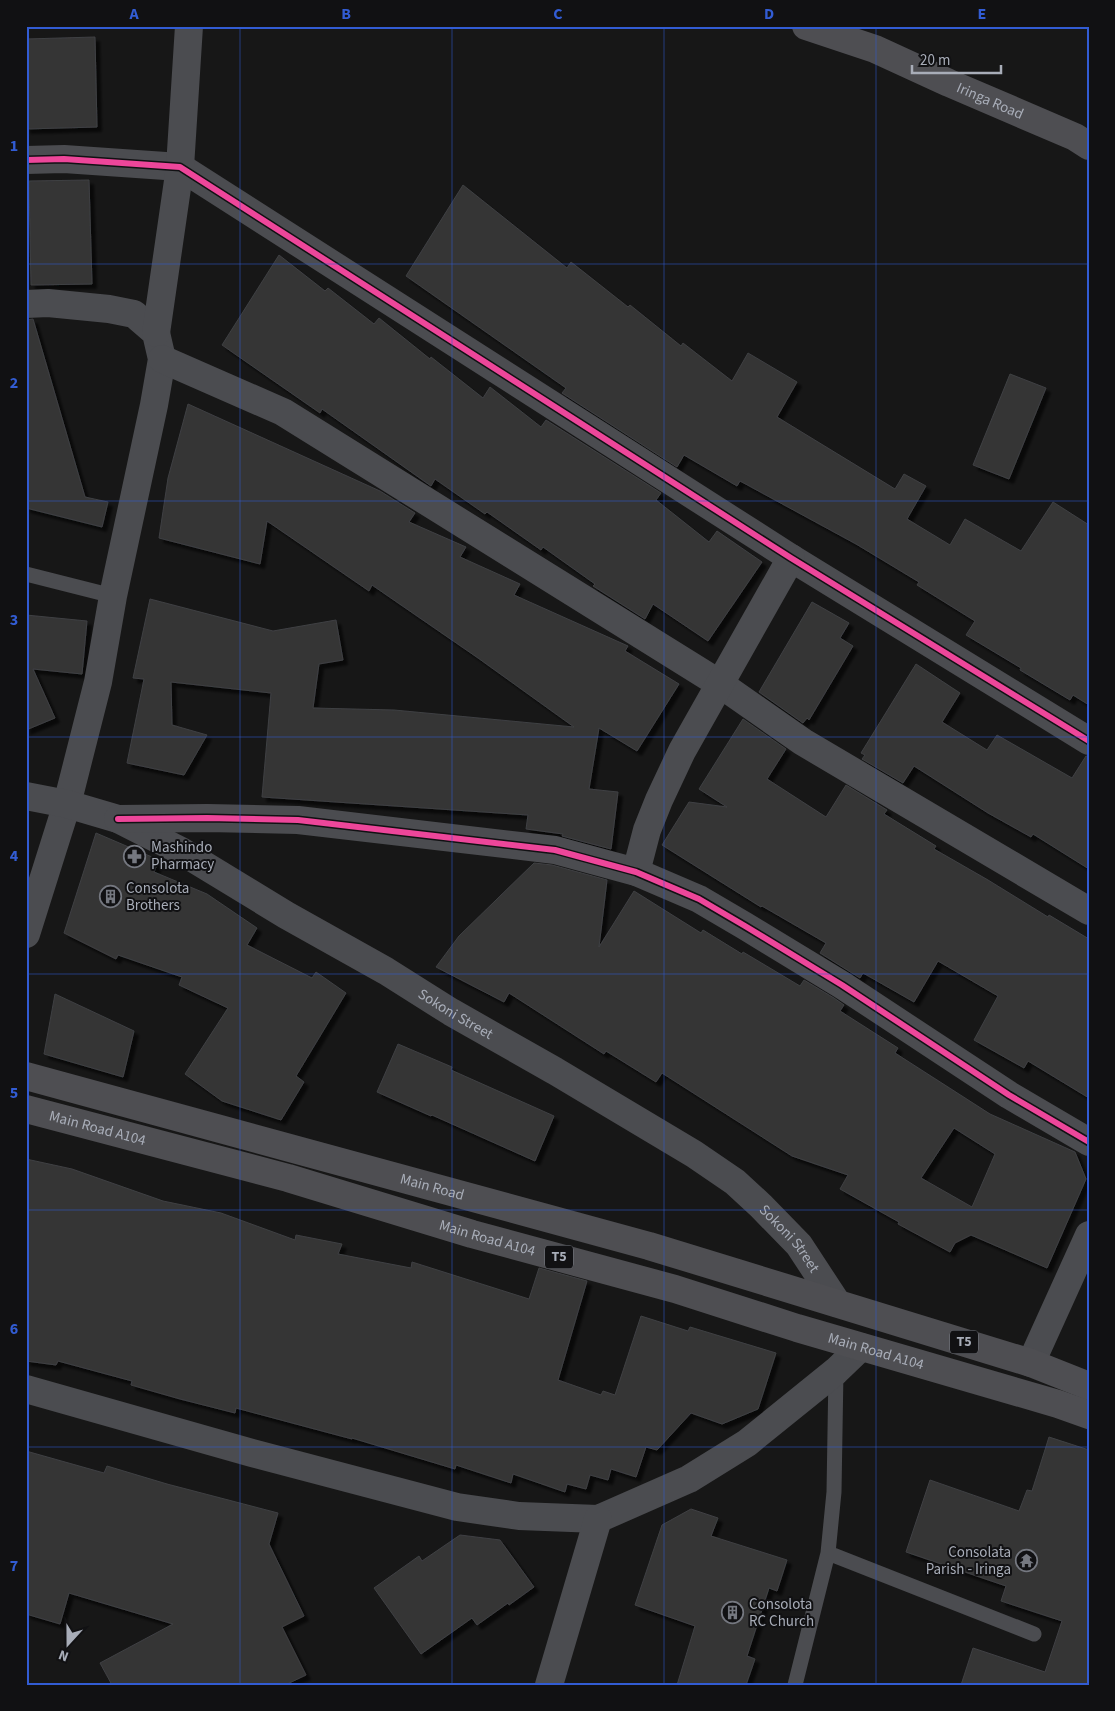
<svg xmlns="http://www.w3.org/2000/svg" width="1115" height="1711" viewBox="0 0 1115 1711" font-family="'Source Sans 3',sans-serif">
	<defs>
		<filter id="shadow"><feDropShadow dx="4.5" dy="4.5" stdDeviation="1" flood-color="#0009"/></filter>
	</defs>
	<rect width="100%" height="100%" fill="#171717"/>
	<path fill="#353536" stroke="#3f4043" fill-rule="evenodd" filter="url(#shadow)" d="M95,37L97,127L26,129V39Z
		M89,180L92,284L31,285L29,181Z
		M463,185L567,268L571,262L628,307L630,305L681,346L683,343L732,381L748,353L797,382L777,417L895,489L904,474L926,486L907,519L950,545L965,519L1021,551L1053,502L1089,525V705L1073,695L1070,700L1020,670L1021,668L966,635L975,621L917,585L919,582L856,544L740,481L737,486L684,455L677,467L562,393L566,388L406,276Z
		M279,255L325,291L328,288L374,324L379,318L430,359L431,357L483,398L490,387L541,427L546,420L661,493L656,500L709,542L717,531L762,562L708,641L653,604L645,619L593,586L595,584L543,547L541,550L487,512L485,514L435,479L431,486L322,409L320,413L222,345Z
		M33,319L85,497L108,502L102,527L26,508V320Z
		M1010,374L1046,388L1009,479L973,465Z
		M188,404L380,491L415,513L409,522L466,547L460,557L520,584L514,595L628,646L625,651L679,684L637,751L599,728L589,789L618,792L611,849L562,836L563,834L526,829L528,815L262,797L271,693L171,682L172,725L207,735L184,775L127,763L144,679L133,678L150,599L273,631L336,620L343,660L319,664L313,708L394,710L574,727L478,658L372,585L369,591L267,521L260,564L159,538L168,478Z
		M812,602L849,623L840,638L853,646L809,720L807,718L803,723L759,692Z
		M26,615L87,621L82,674L33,669L55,718L26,730Z
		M916,664L960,693L942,722L987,750L997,735L1072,778L1086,756L1089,757V869L1033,834L1031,837L988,813L914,766L903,783L862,759L865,755L861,753Z
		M743,719L786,749L767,779L826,817L846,785L887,810L884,814L936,846L934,849L988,880L1048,917L1049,915L1089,939V1098L1028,1061L1024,1068L974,1040L998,996L938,961L914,1002L863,973L860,978L820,953L826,943L762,906L761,907L662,845L689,802L727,807L699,789Z
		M96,833L159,860L154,872L207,894L257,928L247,945L312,978L316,972L346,993L296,1076L304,1082L281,1120L222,1101L185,1074L228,1008L179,985L182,977L118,955L116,959L64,933Z
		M534,863L552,865L607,880L599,947L634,891L701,933L703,930L742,954L743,952L800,986L804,980L834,998L844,1005L840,1011L898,1048L895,1053L990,1114L1075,1152L1086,1179L1047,1268L971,1235L955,1243L950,1252L898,1224L899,1222L840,1189L848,1175L792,1156L662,1073L656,1082L606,1051L604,1054L509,993L504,1002L436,967L459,936ZM954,1128L995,1154L972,1207L921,1178Z
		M55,994L134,1031L123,1077L44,1054Z
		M398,1044L452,1067L451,1070L554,1116L535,1161L432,1115L431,1116L377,1092Z
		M26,1159L72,1169L163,1201L221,1213L295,1240L296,1235L342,1244L338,1254L411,1268L412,1262L529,1299L539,1268L587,1281L558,1380L601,1395L603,1391L615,1395L641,1316L688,1331L690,1327L776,1353L758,1409L722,1424L691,1413L657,1450L646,1447L636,1477L611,1469L608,1480L590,1475L586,1489L567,1484L565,1492L513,1474L511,1483L456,1465L455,1469L352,1438V1439L236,1408L235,1413L180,1399L131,1385L132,1381L58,1361L56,1365L26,1361Z
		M1049,1437L1089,1450V1685H961L973,1648L1045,1672L1062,1621L1001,1601L1006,1586L906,1552L930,1480L1019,1511L1027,1490L1032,1491Z
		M26,1451L104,1473L107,1466L167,1484L278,1513L269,1544L304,1616L282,1627L306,1675L285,1685H112L100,1663L173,1624L69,1593L60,1624L26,1614Z
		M691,1509L718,1518L711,1536L787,1560L777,1591L769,1588L747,1656L755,1659L746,1685H677L695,1626L635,1605L662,1525Z
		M460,1535L500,1540L534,1587L509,1605L508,1603L477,1625L472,1618L421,1654L374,1588L419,1556L422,1561Z"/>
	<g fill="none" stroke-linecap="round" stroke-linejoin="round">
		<path stroke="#4b4c50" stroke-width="15" d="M26,574L113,596
			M828,1553L1034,1634
			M795,1685L828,1553L834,1492L836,1371"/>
		<g stroke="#4b4c50" stroke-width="28">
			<path d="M26,160L64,159L180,167L791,558L1089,741"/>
			<path d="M26,304L48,303L109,309L134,314L156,333L162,359L154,405L113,596L98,682L67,804L26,934"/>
			<path d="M156,333L180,167L189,26"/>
			<path d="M162,359L283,412L720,684L803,742L1089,911"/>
			<path id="s1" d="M26,796L67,804L118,819L181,851L286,915L386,971L451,1012L555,1071L694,1154L735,1182L761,1206L799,1245L837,1303"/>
			<path d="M118,819L207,818L298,820L555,850L636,872L699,899L745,926L842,985L1009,1095L1089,1142"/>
			<path d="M636,872L647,830L659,800L682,751L791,558"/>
			<path d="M1031,1363L1089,1235"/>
			<path d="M26,1389L252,1453L457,1507L519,1516L598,1519L689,1479L747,1443L836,1371L861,1347"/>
			<path d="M549,1685L598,1519"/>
		</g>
		<g stroke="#4e4e52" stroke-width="28">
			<path id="s2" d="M806,26L875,49L949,83L1075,137L1089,146"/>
			<path id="s3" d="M26,1076L649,1246L1031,1363L1089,1386"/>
			<path id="s4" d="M26,1109L288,1178L472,1234L675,1289L797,1328L1058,1404L1089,1415"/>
		</g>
		<defs>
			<path id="cycleway" d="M26,160L64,159L180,167L791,558L1089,741
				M118,819L207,818L298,820L555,850L636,872L699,899L745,926L842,985L1009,1095L1089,1142"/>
		</defs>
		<use href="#cycleway" stroke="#111113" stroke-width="9"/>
		<use href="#cycleway" stroke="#ed469a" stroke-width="6"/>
	</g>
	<path fill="none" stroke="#325cd3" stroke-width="1" stroke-opacity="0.55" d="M240,26V1685M452,26V1685M664,26V1685M876,26V1685M26,264H1089M26,501H1089M26,737H1089M26,974H1089M26,1210H1089M26,1447H1089"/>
	<defs>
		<symbol id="pharmacy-ring" viewBox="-11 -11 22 22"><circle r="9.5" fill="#111113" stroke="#757880" stroke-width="1.5"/><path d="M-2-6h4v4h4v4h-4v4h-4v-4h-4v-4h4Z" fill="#757880"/></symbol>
		<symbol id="building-ring" viewBox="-11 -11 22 22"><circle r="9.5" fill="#111113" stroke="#757880" stroke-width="1.5"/><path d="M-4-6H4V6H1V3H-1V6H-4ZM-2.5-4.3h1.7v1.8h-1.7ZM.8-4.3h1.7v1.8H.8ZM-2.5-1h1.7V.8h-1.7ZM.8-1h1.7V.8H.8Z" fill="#757880"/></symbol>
		<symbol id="temple-ring" viewBox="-11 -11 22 22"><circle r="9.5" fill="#111113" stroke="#757880" stroke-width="1.5"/><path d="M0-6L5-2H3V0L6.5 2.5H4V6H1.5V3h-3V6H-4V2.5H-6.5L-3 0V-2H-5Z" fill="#757880"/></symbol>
	</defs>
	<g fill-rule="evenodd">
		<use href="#pharmacy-ring" x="122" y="844" width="25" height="25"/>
		<use href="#building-ring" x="98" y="884" width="25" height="25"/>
		<use href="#temple-ring" x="1014" y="1548" width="25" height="25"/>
		<use href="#building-ring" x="720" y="1600" width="25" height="25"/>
	</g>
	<g text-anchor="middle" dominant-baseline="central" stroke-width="4" stroke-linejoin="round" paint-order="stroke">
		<g fill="#111113" stroke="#7b7e86" stroke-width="1">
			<rect x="545" y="1245.5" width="28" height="23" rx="4"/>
			<rect x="950" y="1330.5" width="28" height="23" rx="4"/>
		</g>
		<g font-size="14" font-weight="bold" fill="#a8adb8">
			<text x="559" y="1257">T5</text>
			<text x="964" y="1342">T5</text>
		</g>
		<g font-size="15" fill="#a8adb8" stroke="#111113">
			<text stroke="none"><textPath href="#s2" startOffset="199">Iringa Road</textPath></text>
			<text stroke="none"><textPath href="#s1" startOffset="485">Sokoni Street</textPath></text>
			<text stroke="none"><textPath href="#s4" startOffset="74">Main Road A104</textPath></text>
			<text stroke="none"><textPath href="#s3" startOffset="421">Main Road</textPath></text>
			<text stroke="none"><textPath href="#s4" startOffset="479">Main Road A104</textPath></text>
			<text stroke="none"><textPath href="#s1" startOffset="890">Sokoni Street</textPath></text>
			<text stroke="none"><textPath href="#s4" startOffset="884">Main Road A104</textPath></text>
		</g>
		<g font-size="15" fill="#a8adb8" stroke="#111113" text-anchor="start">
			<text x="151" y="847">Mashindo<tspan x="151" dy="17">Pharmacy</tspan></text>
			<text x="126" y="888">Consolota<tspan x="126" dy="17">Brothers</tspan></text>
			<text x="1011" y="1552" text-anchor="end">Consolata<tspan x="1011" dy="17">Parish - Iringa</tspan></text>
			<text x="749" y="1604">Consolota<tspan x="749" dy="17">RC Church</tspan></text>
		</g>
	</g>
	<rect width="1115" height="1711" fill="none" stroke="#111113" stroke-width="55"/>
	<g transform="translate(68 1644) rotate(201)" stroke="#111113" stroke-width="4" paint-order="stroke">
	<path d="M0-4L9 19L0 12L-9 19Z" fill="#a8adb8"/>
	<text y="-8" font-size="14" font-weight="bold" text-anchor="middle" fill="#a8adb8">N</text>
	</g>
	<path d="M912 65v8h89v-8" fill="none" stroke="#a8adb8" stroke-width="2.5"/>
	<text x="920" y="65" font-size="15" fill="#a8adb8" stroke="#111113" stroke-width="4" paint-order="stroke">20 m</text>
	<rect x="28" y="28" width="1060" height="1656" fill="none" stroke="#325cd3" stroke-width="2"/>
	<g font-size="16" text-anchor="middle" font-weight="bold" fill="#325cd3">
		<text x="134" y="19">A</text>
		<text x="346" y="19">B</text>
		<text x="558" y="19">C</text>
		<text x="769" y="19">D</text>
		<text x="982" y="19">E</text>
		<text x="14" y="151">1</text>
		<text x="14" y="388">2</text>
		<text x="14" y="625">3</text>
		<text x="14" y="861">4</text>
		<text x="14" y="1098">5</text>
		<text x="14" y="1334">6</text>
		<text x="14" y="1571">7</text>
	</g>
</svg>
